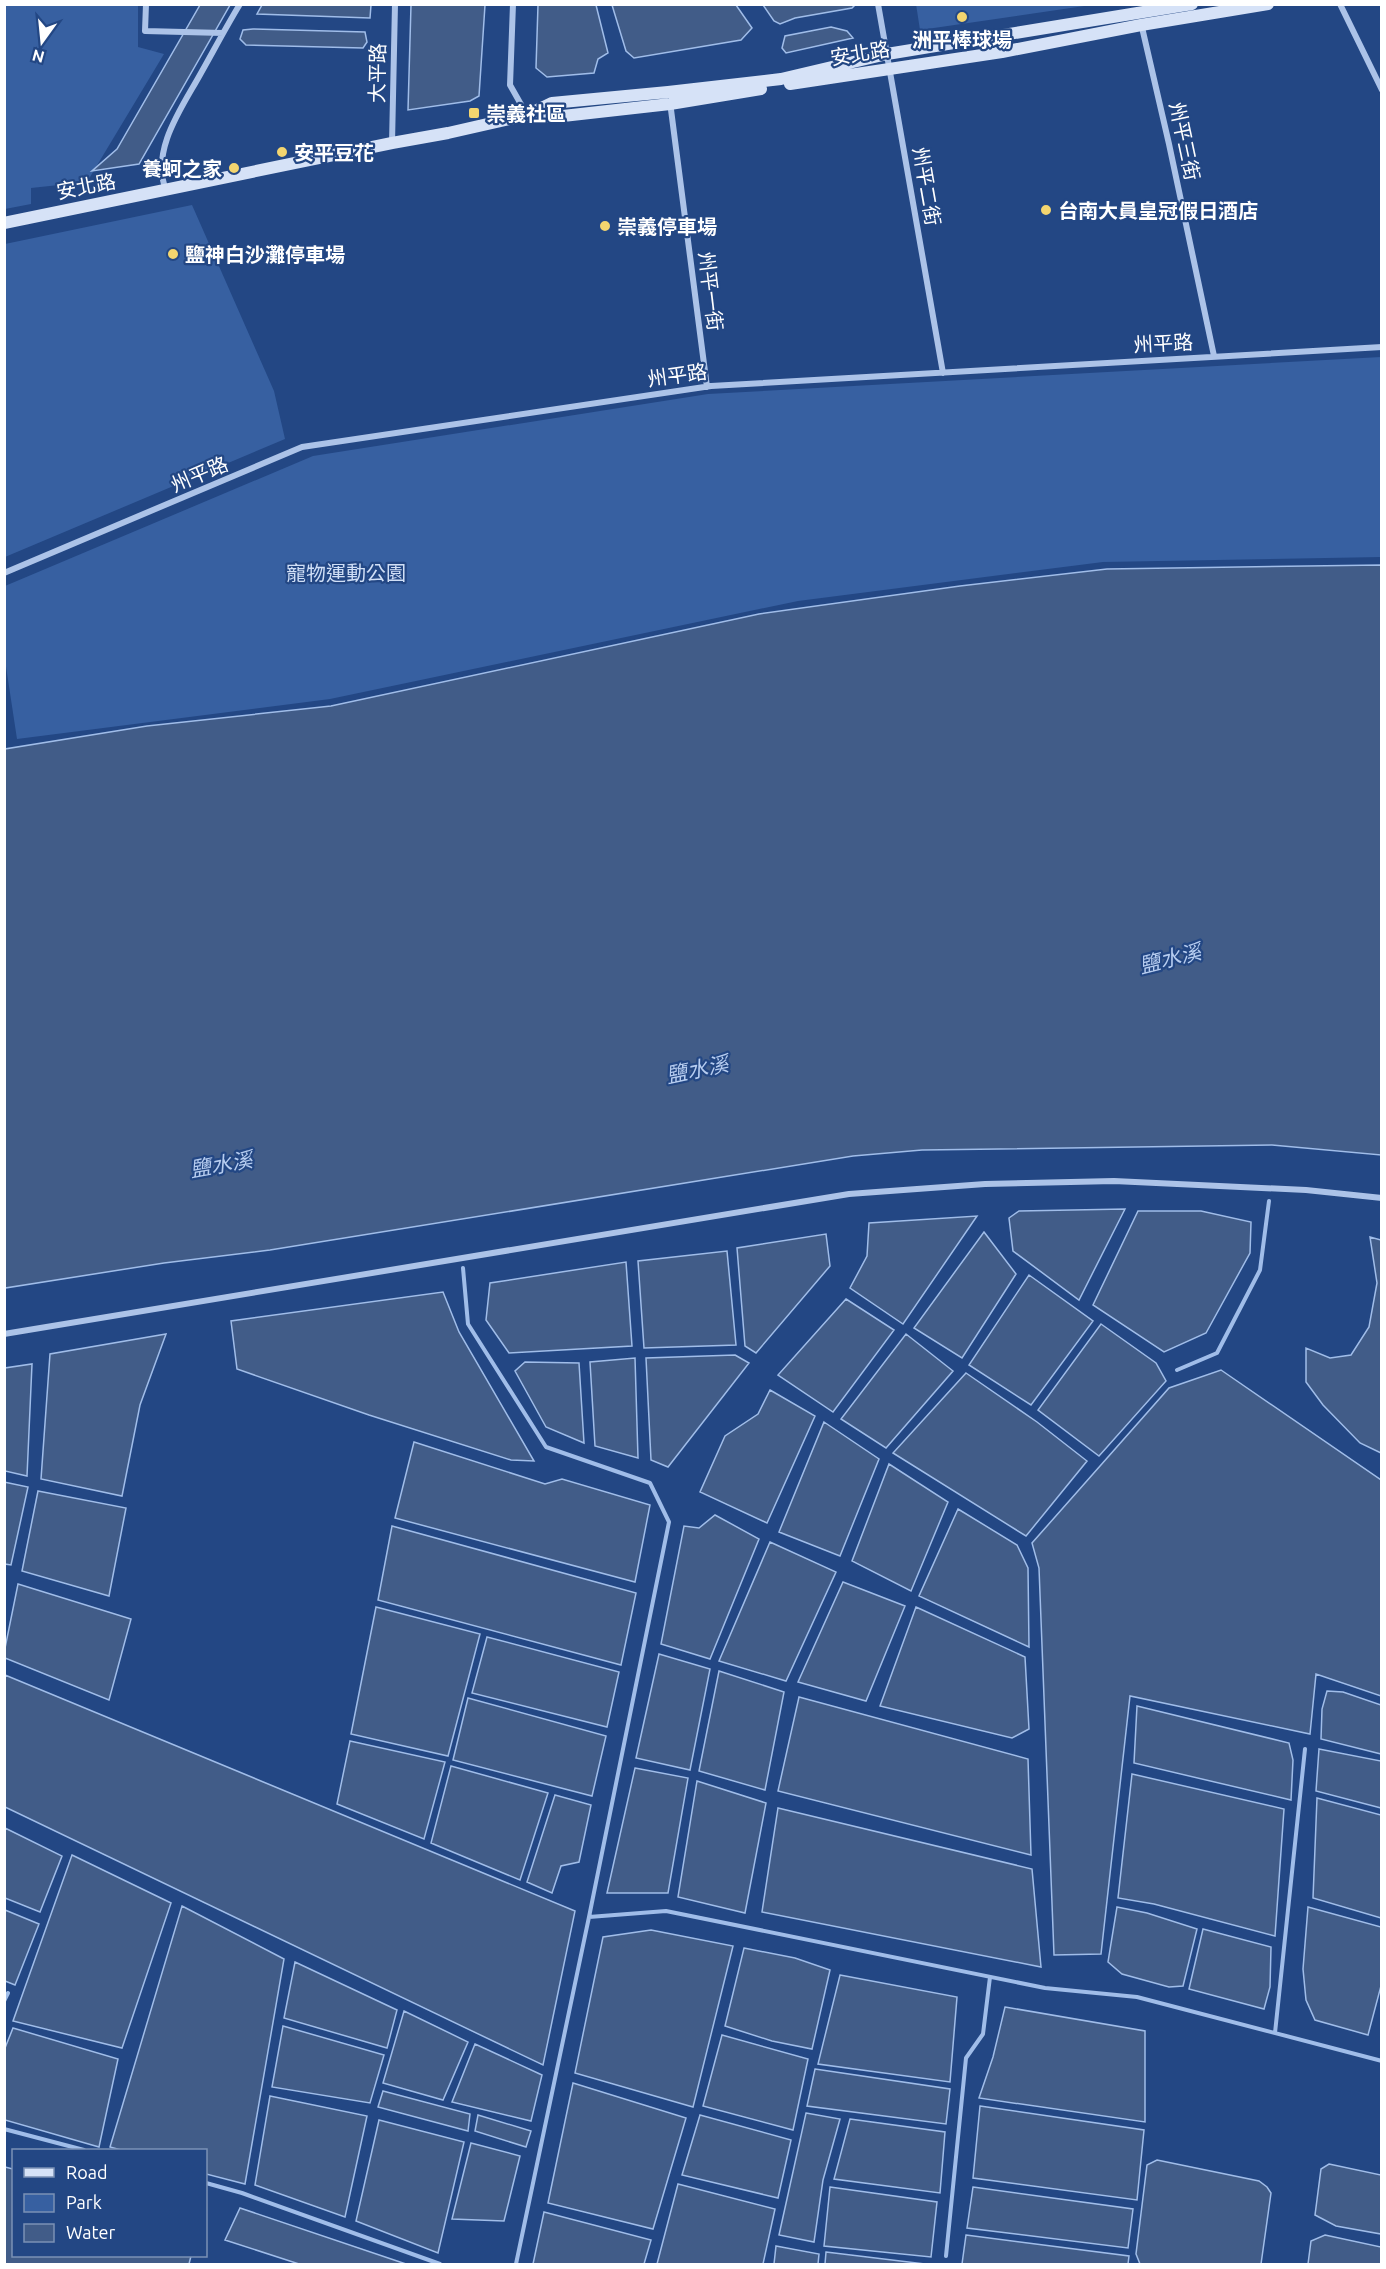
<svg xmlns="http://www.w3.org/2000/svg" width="1386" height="2269" viewBox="0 0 1386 2269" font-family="Ubuntu,'Noto Sans TC',sans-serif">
	<rect width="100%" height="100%" fill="#234784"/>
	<path fill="#3760a1" d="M916,4H1091V5L920,30Z
		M5,5H138V47L164,54L87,182L31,188V204L5,209Z
		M192,205L274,391L285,439L5,557V244Z
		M1381,357V557L1103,562L798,601L330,699L17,739L5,660V586L313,456L708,394Z"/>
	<path fill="#415c88" stroke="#a0bde9" stroke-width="1.5" d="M200,5H230L139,164L92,171L117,149Z
		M262,5H371L370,18L257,14Z
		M411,5H485L479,96L470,101L408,110Z
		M538,5H596L608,53L598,59L594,73L547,77L536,68Z
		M612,5H736L752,28L741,40L634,58L626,51Z
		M763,5H855L852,8L795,18L780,24L774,21Z
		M831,27L847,31L853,38L786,53L782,48L785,36Z
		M253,29L365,32L367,42L363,48L246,45L240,39L243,30Z
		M1381,565V1155L1272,1145L922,1150L853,1156L270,1250L164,1263L5,1288V749L147,726L331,706L759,614L960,586L1107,569Z
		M1125,1209L1079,1300L1013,1251L1009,1218L1019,1211Z
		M1138,1211H1201L1251,1222L1250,1253L1206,1333L1164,1352L1093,1305Z
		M977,1216L903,1324L850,1288L867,1256L869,1223Z
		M984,1232L1016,1274L962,1358L914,1328Z
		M826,1234L830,1266L756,1353L745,1346L737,1248Z
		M1370,1237L1381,1240V1453L1360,1443L1323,1405L1306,1382V1348L1330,1358L1351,1355L1369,1327L1377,1283Z
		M727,1251L736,1345L644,1348L638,1261Z
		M626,1262L632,1346L509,1353L486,1320L490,1283Z
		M1029,1275L1093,1321L1031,1405L969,1365Z
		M443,1292L459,1332L534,1461L511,1460L369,1415L237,1369L231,1321Z
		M846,1299L894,1330L833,1412L778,1375Z
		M1101,1324L1156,1363L1166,1381L1099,1456L1038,1410Z
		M166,1334L140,1405L122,1496L41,1479L50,1354Z
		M906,1334L953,1371L886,1448L841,1419Z
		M735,1355L749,1363L668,1467L651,1460L646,1358Z
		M635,1358L638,1458L595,1446L590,1362Z
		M525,1362L579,1363L584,1443L546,1427L515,1371Z
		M32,1364L27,1476L5,1471V1368Z
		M1221,1370L1381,1480V1696L1316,1674L1310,1734L1130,1696L1101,1954L1054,1955L1039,1568L1032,1543L1169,1388Z
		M966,1373L1037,1422L1087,1461L1026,1536L893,1453Z
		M770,1390L815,1416L767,1523L700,1492L725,1436L758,1414Z
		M824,1422L879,1459L840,1556L779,1532Z
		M414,1442L545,1484L562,1479L650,1505L635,1582L395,1518Z
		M889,1464L948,1502L911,1591L852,1561Z
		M4,1482L28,1487L11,1565L5,1564Z
		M38,1491L126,1508L109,1596L22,1571Z
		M958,1509L1017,1545L1028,1568L1029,1647L919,1596Z
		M715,1515L759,1539L710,1659L661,1644L684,1526L699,1528Z
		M392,1526L636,1593L621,1665L378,1600Z
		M770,1542L836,1572L786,1681L719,1661Z
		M843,1582L905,1606L866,1701L798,1682Z
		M18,1584L131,1619L109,1700L5,1658V1648Z
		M376,1607L480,1634L448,1756L351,1734Z
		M916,1607L1025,1657L1029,1729L1012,1738L880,1706Z
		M487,1637L619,1672L607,1727L472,1693Z
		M659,1654L710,1669L690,1770L636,1758Z
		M719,1671L784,1692L765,1790L699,1771Z
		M5,1675L575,1911L543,2065L5,1807Z
		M1327,1691L1343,1692L1381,1705V1754L1321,1739L1322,1709Z
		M799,1697L1028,1759L1031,1855L778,1791Z
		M468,1698L606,1736L592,1796L453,1760Z
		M1137,1706L1289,1743L1293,1760L1291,1800L1134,1763Z
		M350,1741L445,1762L424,1839L337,1804Z
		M1319,1749L1381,1761V1808L1316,1791Z
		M451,1766L548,1793L520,1880L431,1843Z
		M635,1768L688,1778L668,1893H607Z
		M1132,1774L1284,1809L1275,1936L1154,1904L1118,1898Z
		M697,1781L766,1803L745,1913L678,1897Z
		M555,1795L591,1805L579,1862L561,1866L552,1893L527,1882Z
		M1317,1798L1381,1815V1918L1313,1898Z
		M778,1808L1032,1869L1041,1967L762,1912Z
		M5,1828L62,1856L40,1912L5,1898Z
		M72,1855L171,1903L122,2048L13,2021Z
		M182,1906L284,1959L245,2184L206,2174V2150H121L110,2147Z
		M1117,1907L1147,1913L1197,1929L1183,1986L1169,1987L1122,1974L1108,1962Z
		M1308,1907L1381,1927V1986L1368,2035L1315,2020L1306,2000L1303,1969Z
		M5,1910L39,1924L15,1985L5,1981Z
		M1203,1929L1271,1947L1270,1987L1264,2009L1189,1989Z
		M651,1930L733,1946L693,2107L575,2073L603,1937Z
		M744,1948L795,1958L830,1970L812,2049L772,2041L725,2026Z
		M295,1962L397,2010L387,2048L284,2018Z
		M840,1975L957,1997L950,2082L818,2064Z
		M1005,2007L1145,2031V2122L979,2098L993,2057Z
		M404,2011L468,2042L443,2100L383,2083Z
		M283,2026L384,2055L370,2103L272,2087Z
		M13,2028L118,2059L99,2147L5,2120V2048Z
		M722,2035L808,2059L793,2130L703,2106Z
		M475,2044L542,2075L531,2121L452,2102Z
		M815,2069L950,2089L946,2124L807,2106Z
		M573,2083L686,2118L653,2229L548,2203Z
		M383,2091L470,2114L468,2131L378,2107Z
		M270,2096L367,2116L345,2217L255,2185Z
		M980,2106L1144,2130L1137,2200L973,2178Z
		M806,2113L840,2119L823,2180L814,2242L779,2235Z
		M478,2115L531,2131L526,2147L475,2131Z
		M700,2115L791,2140L778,2198L682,2175Z
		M850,2119L945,2132L940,2193L834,2179Z
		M379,2120L464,2142L438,2253L356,2221Z
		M471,2143L520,2156L504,2221L452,2219Z
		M1157,2160L1259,2181L1267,2187L1271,2193L1261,2264H1140L1136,2254L1147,2165Z
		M1329,2164L1381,2175V2234L1336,2226L1315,2215L1321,2169Z
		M5,2167L13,2169L14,2256H191L189,2264H5Z
		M678,2184L775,2209L763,2264H657Z
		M830,2187L937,2202L931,2257L824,2246Z
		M973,2187L1133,2209L1128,2248L967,2228Z
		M240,2208L406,2264H299L225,2240Z
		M544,2212L651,2240L644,2264H533Z
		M966,2235L1129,2256L1128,2264H962Z
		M1325,2235L1381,2247V2264H1308L1311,2241Z
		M776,2246L819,2254L818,2264H774Z
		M826,2252L925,2264H825Z"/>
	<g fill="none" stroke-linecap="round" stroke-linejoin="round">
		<path stroke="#a0bde9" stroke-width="4" d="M463,1268L468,1324L546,1447L650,1483L669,1522L589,1917
			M1177,1370L1217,1353L1260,1270L1269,1201
			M4,2001L8,1993
			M1275,2033L1305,1749
			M4,2129L84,2150
			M206,2183L242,2193L440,2264
			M946,2256L966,2058L983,2034L990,1977
			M516,2264L589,1917L666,1911L1045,1988L1137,1997L1382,2061"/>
		<path stroke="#acc3e8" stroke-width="6" d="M146,4L145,31L223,33
			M513,4L510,85L527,115
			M878,4L943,373
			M1340,4L1382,90
			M1141,23L1169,144L1214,356
			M670,102L707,387
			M392,143L395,4
			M166,190C150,150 183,106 201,73C214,50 226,27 240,4
			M4,573L302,447L711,386L1382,347
			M4,1334L849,1194L985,1184L1114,1181L1306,1190L1382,1198"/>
		<path stroke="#d6e2f7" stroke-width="12" d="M790,84L1002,52L1141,25L1268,4
			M528,115L554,117L670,104L761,89
			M4,223L392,143L448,133L527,115L552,103L668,92L781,79L887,54L1192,4"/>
	</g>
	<g fill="#f3d56f" stroke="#234784" stroke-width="2">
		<circle cx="962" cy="17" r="6"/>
		<rect x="468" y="107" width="12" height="12" rx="3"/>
		<circle cx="282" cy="152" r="6"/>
		<circle cx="234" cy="168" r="6"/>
		<circle cx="1046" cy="210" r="6"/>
		<circle cx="605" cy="226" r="6"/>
		<circle cx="173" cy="254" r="6"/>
	</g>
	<g text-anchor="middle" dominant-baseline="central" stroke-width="4.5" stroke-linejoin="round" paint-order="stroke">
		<g font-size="20" font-weight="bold" fill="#fff" stroke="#234784" text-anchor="start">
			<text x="962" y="39" text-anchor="middle">洲平棒球場</text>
			<text x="486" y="113">崇義社區</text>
			<text x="294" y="152">安平豆花</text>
			<text x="222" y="168" text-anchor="end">養蚵之家</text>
			<text x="1058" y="210">台南大員皇冠假日酒店</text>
			<text x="617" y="226">崇義停車場</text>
			<text x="185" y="254">鹽神白沙灘停車場</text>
		</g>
		<g font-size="20" fill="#fff" stroke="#234784">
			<text transform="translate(860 53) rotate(-9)">安北路</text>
			<text transform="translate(377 73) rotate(-89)">大平路</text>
			<text transform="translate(1185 141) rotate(78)">州平三街</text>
			<text transform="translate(86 186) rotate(-11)">安北路</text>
			<text transform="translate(927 186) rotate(80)">州平二街</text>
			<text transform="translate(711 291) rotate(83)">州平一街</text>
			<text transform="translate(1163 343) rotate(-3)">州平路</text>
			<text transform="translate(677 375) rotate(-8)">州平路</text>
			<text transform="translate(199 474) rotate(-23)">州平路</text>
		</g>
		<g font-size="20" fill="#d0dff6" stroke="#234784">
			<text x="346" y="572">寵物運動公園</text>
		</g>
		<g font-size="21" font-style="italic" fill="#b7cdf0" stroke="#234784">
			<text transform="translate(1170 958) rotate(-14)">鹽水溪</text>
			<text transform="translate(697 1069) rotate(-12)">鹽水溪</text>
			<text transform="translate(221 1164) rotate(-10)">鹽水溪</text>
		</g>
	</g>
	<rect width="1386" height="2269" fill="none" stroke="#ffffff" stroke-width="12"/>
	<rect x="12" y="2149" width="195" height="108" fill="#234784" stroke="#7b91b5" stroke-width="1.5"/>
	<rect x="24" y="2168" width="30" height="9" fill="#d6e2f7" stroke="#7b91b5" stroke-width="1.5"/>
	<text x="66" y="2179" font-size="18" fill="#ffffff">Road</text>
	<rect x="24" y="2194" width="30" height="18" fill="#3760a1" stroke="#7b91b5" stroke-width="1.5"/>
	<text x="66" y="2209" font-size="18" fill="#ffffff">Park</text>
	<rect x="24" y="2224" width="30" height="18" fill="#415c88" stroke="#7b91b5" stroke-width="1.5"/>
	<text x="66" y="2239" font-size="18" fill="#ffffff">Water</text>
	<g transform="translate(42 42) rotate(195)" stroke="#234784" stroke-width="4.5" paint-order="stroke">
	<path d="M0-4.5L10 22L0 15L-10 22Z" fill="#ffffff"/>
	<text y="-9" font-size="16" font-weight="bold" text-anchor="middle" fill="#ffffff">N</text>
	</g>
</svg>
